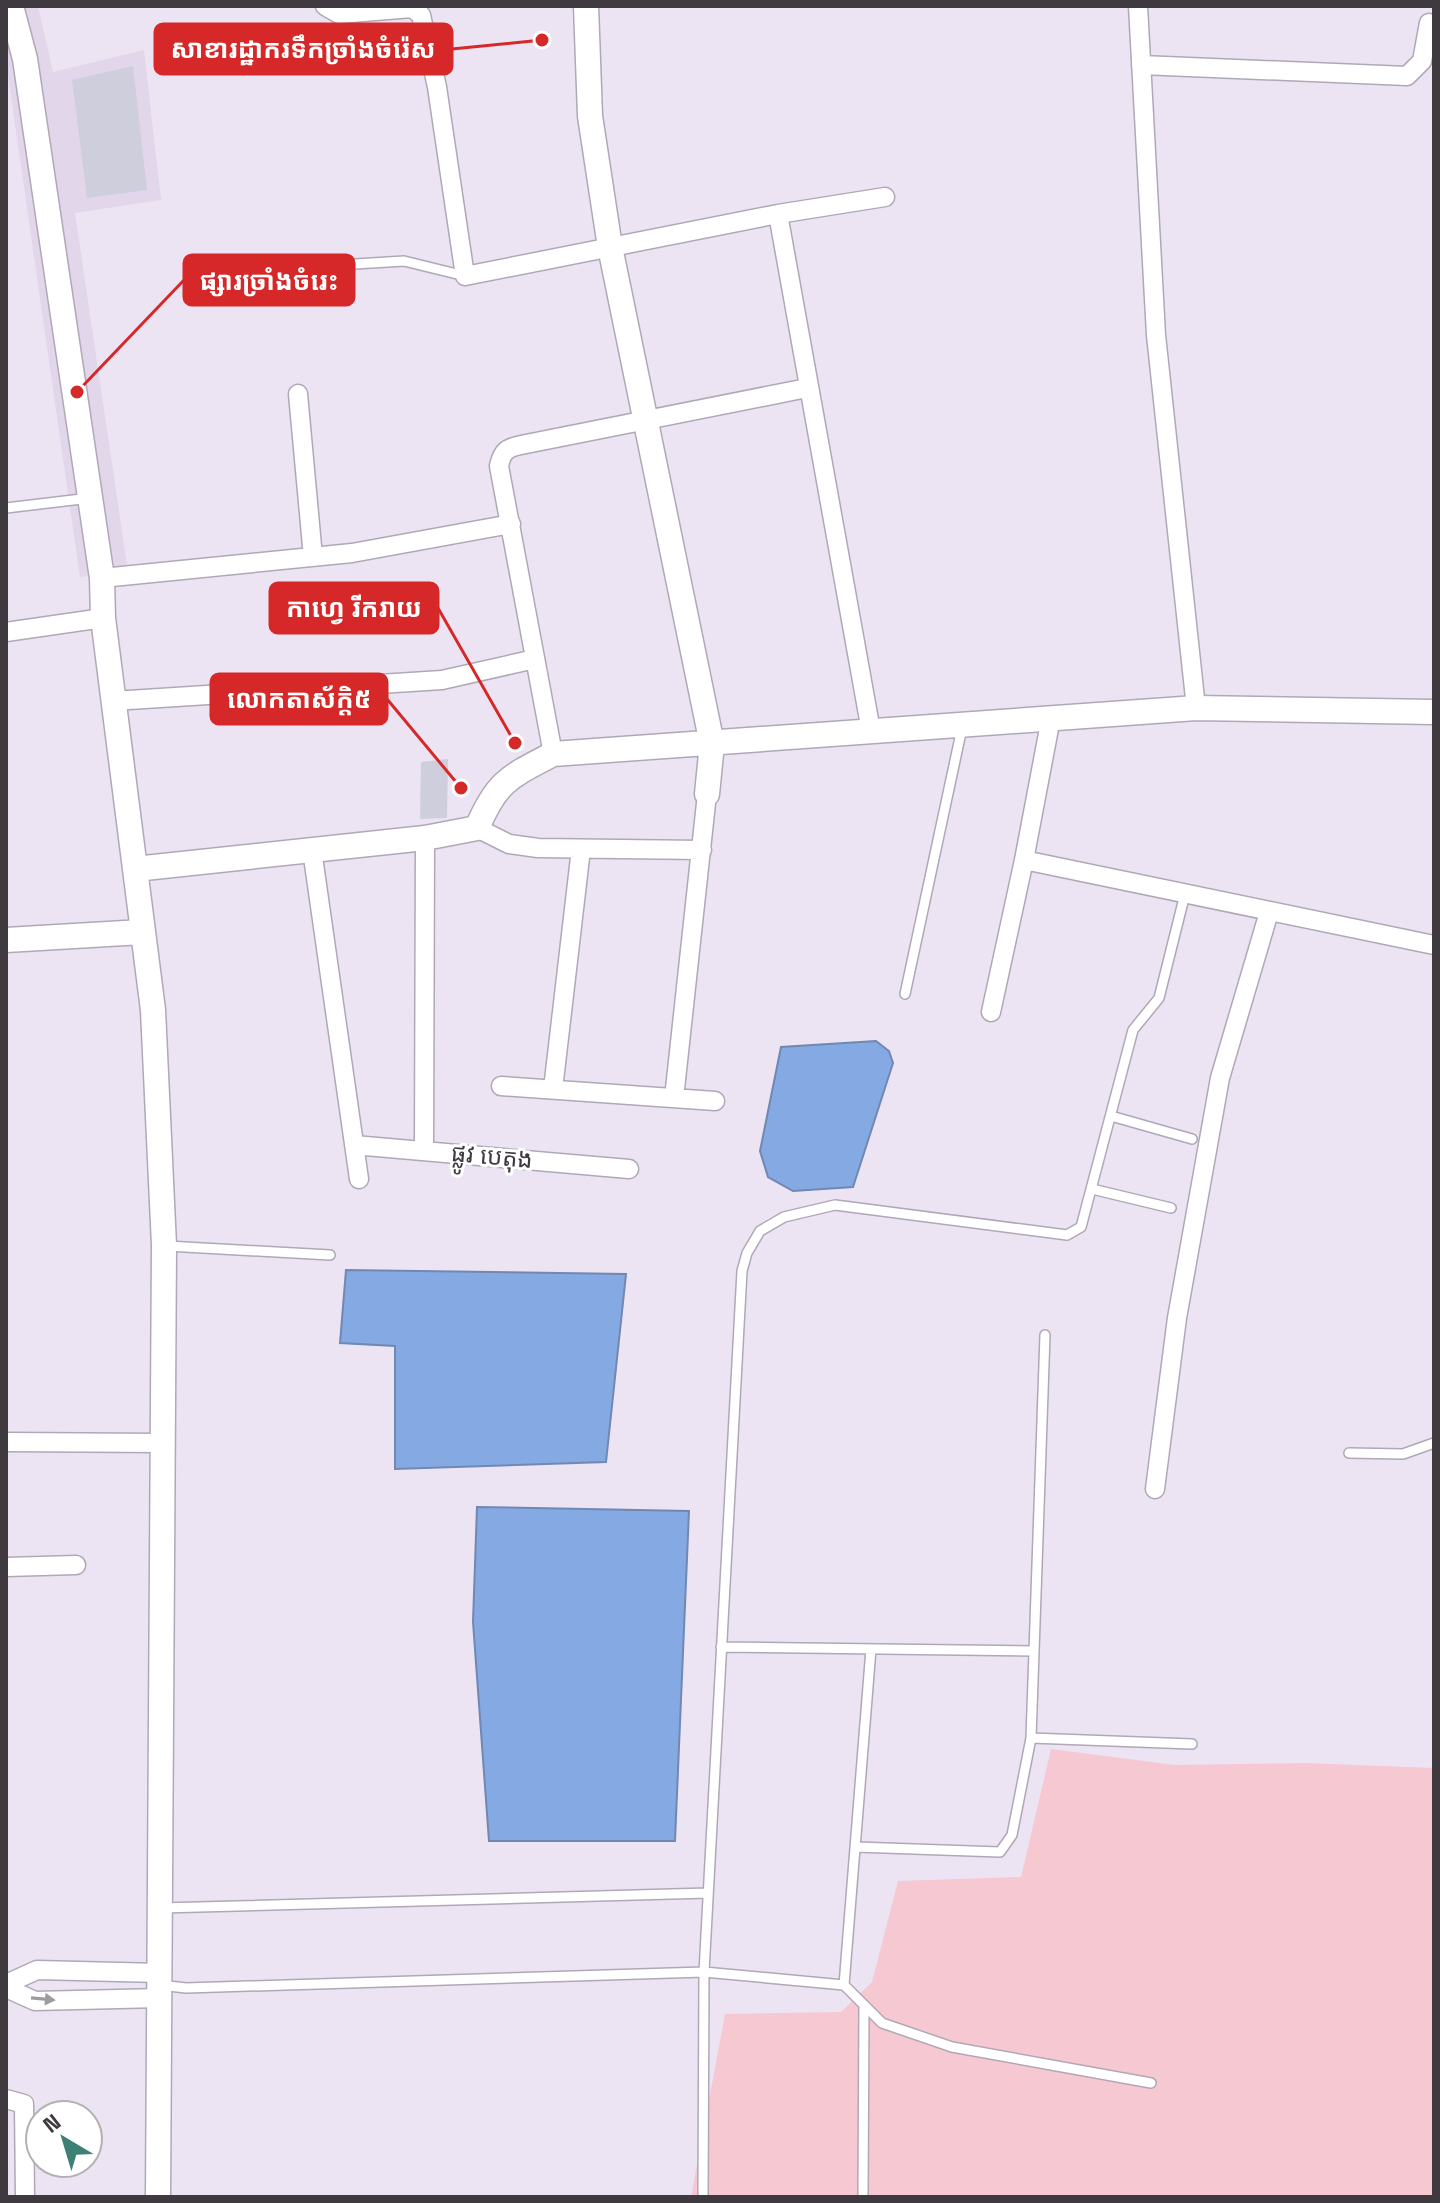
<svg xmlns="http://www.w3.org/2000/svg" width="1440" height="2203" viewBox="0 0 1440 2203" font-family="'Space Grotesk','Noto Sans Khmer',sans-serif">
	<rect width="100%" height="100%" fill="#ede4f3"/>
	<path fill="#e2d6eb" d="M6,6H38L53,72L144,50L161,200L75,213L128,572L80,577L6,62Z"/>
	<path fill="#f6c8d2" d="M1051,1749L1175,1765L1305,1763L1434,1768V2197H691L725,2014L841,2012L872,1982L898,1881L1021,1877Z"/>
	<path fill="#85a9e3" stroke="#7088b2" stroke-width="2" d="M876,1041L889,1051L893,1063L853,1187L793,1191L768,1177L760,1151L781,1047Z
		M346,1270L626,1274L606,1462L395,1469V1346L340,1343Z
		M477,1507L689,1511L675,1841H489L473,1622Z"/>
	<path fill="#cecedd" d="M133,66L147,190L87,198L72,80Z
		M448,759L447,818L420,819L421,762Z"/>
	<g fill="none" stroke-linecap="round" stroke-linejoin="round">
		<defs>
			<path id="service" d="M227,272L404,261L465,276
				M6,508L90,498
				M905,994L962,728
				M1111,1116L1192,1139
				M1092,1189L1171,1208
				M167,1246L330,1255
				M1349,1453L1403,1454L1434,1443
				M721,1647L1034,1651
				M1031,1738L1192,1744
				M856,1847L1000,1852L1012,1835L1031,1738L1045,1335
				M161,1908L708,1893
				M160,1985L186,1988L704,1972L844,1985L882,2023L952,2047L1151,2083
				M844,1985L871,1649
				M703,2197L704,1972L742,1271L747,1253L760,1231L784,1217L835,1205L1067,1235L1081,1227L1133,1030L1159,998L1185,894
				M863,2197L864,2005"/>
			<path id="minor" d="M325,6L339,14L412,8L421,15L437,87L465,276L778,214L885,197
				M1138,6L1156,335L1196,708
				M1141,65L1407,76L1422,61L1429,23
				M778,214L871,731
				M298,394L313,557
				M102,578L352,553L511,524
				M6,632L103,618
				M113,701L442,680L535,659
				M1051,718L1024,860L1434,945
				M553,754L499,466C502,452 506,448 521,445L807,388
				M477,828L509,844L538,848L702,850
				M312,850L359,1179
				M991,1012L1024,860
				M501,1086L715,1101
				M553,1089L581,849
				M674,1098L707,794
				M354,1145L629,1169
				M424,1150L425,838
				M6,1442L161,1443
				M1155,1489L1177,1318L1220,1078L1269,912
				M6,1567L76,1565
				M6,1984L37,1970L160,1973
				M6,1988L35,2001L160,1998
				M6,2099L24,2104L25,2197"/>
			<path id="tertiary" d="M11,6L25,59L102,578L103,618L153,1010L164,1245L158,2197
				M586,6L590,116L610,247L712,744L707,794
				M135,869L425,838L477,828C497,781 509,777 553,754L1196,708L1434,712
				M6,940L142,932"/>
		</defs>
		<use href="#service" stroke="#b0a8b6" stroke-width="12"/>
		<use href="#minor" stroke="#b0a8b6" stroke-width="21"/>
		<use href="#tertiary" stroke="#b0a8b6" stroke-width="27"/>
		<use href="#service" stroke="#fff" stroke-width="9"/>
		<use href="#minor" stroke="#fff" stroke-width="18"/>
		<use href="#tertiary" stroke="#fff" stroke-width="24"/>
	</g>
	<defs><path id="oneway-solid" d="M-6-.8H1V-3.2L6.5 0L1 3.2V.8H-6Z" transform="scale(2)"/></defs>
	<use fill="#9e9ca0" href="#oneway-solid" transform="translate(43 1999) rotate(5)"/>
	<g text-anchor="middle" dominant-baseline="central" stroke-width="6" stroke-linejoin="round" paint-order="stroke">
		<g font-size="24" fill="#3e3a40" stroke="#fff">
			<text transform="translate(492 1156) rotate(5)">ផ្លូវ បេតុង</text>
		</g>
	</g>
	<path fill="none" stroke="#d62828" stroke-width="3" d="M542 40L452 49M77 392L184 280M515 743L438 608M461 788L387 699"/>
	<g fill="#d62828" stroke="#fff" stroke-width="3">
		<circle cx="542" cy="40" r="8"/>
		<circle cx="77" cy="392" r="8"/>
		<circle cx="515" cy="743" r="8"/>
		<circle cx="461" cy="788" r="8"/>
	</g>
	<g fill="#d62828" stroke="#d62828" stroke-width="3">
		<rect x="155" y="24" width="297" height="50" rx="8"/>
		<rect x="184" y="255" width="170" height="50" rx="8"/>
		<rect x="270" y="583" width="168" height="50" rx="8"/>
		<rect x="211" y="674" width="176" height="50" rx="8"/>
	</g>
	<g font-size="26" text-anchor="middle" font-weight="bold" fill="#fff">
		<text x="303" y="58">សាខារដ្ឋាករទឹកច្រាំងចំរ៉េស</text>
		<text x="269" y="290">ផ្សារច្រាំងចំរេះ</text>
		<text x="354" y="617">កាហ្វេ រីករាយ</text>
		<text x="299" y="708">លោកតាស័ក្តិ៥</text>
	</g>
	<rect width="1440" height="2203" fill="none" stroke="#3e3a40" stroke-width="16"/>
	<g transform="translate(64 2139) rotate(322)"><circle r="38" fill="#ffffff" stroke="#b2b0b3" stroke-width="2"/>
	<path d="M0-6L14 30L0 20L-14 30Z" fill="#3d8175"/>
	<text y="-12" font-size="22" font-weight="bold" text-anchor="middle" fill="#3e3a40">N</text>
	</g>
</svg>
